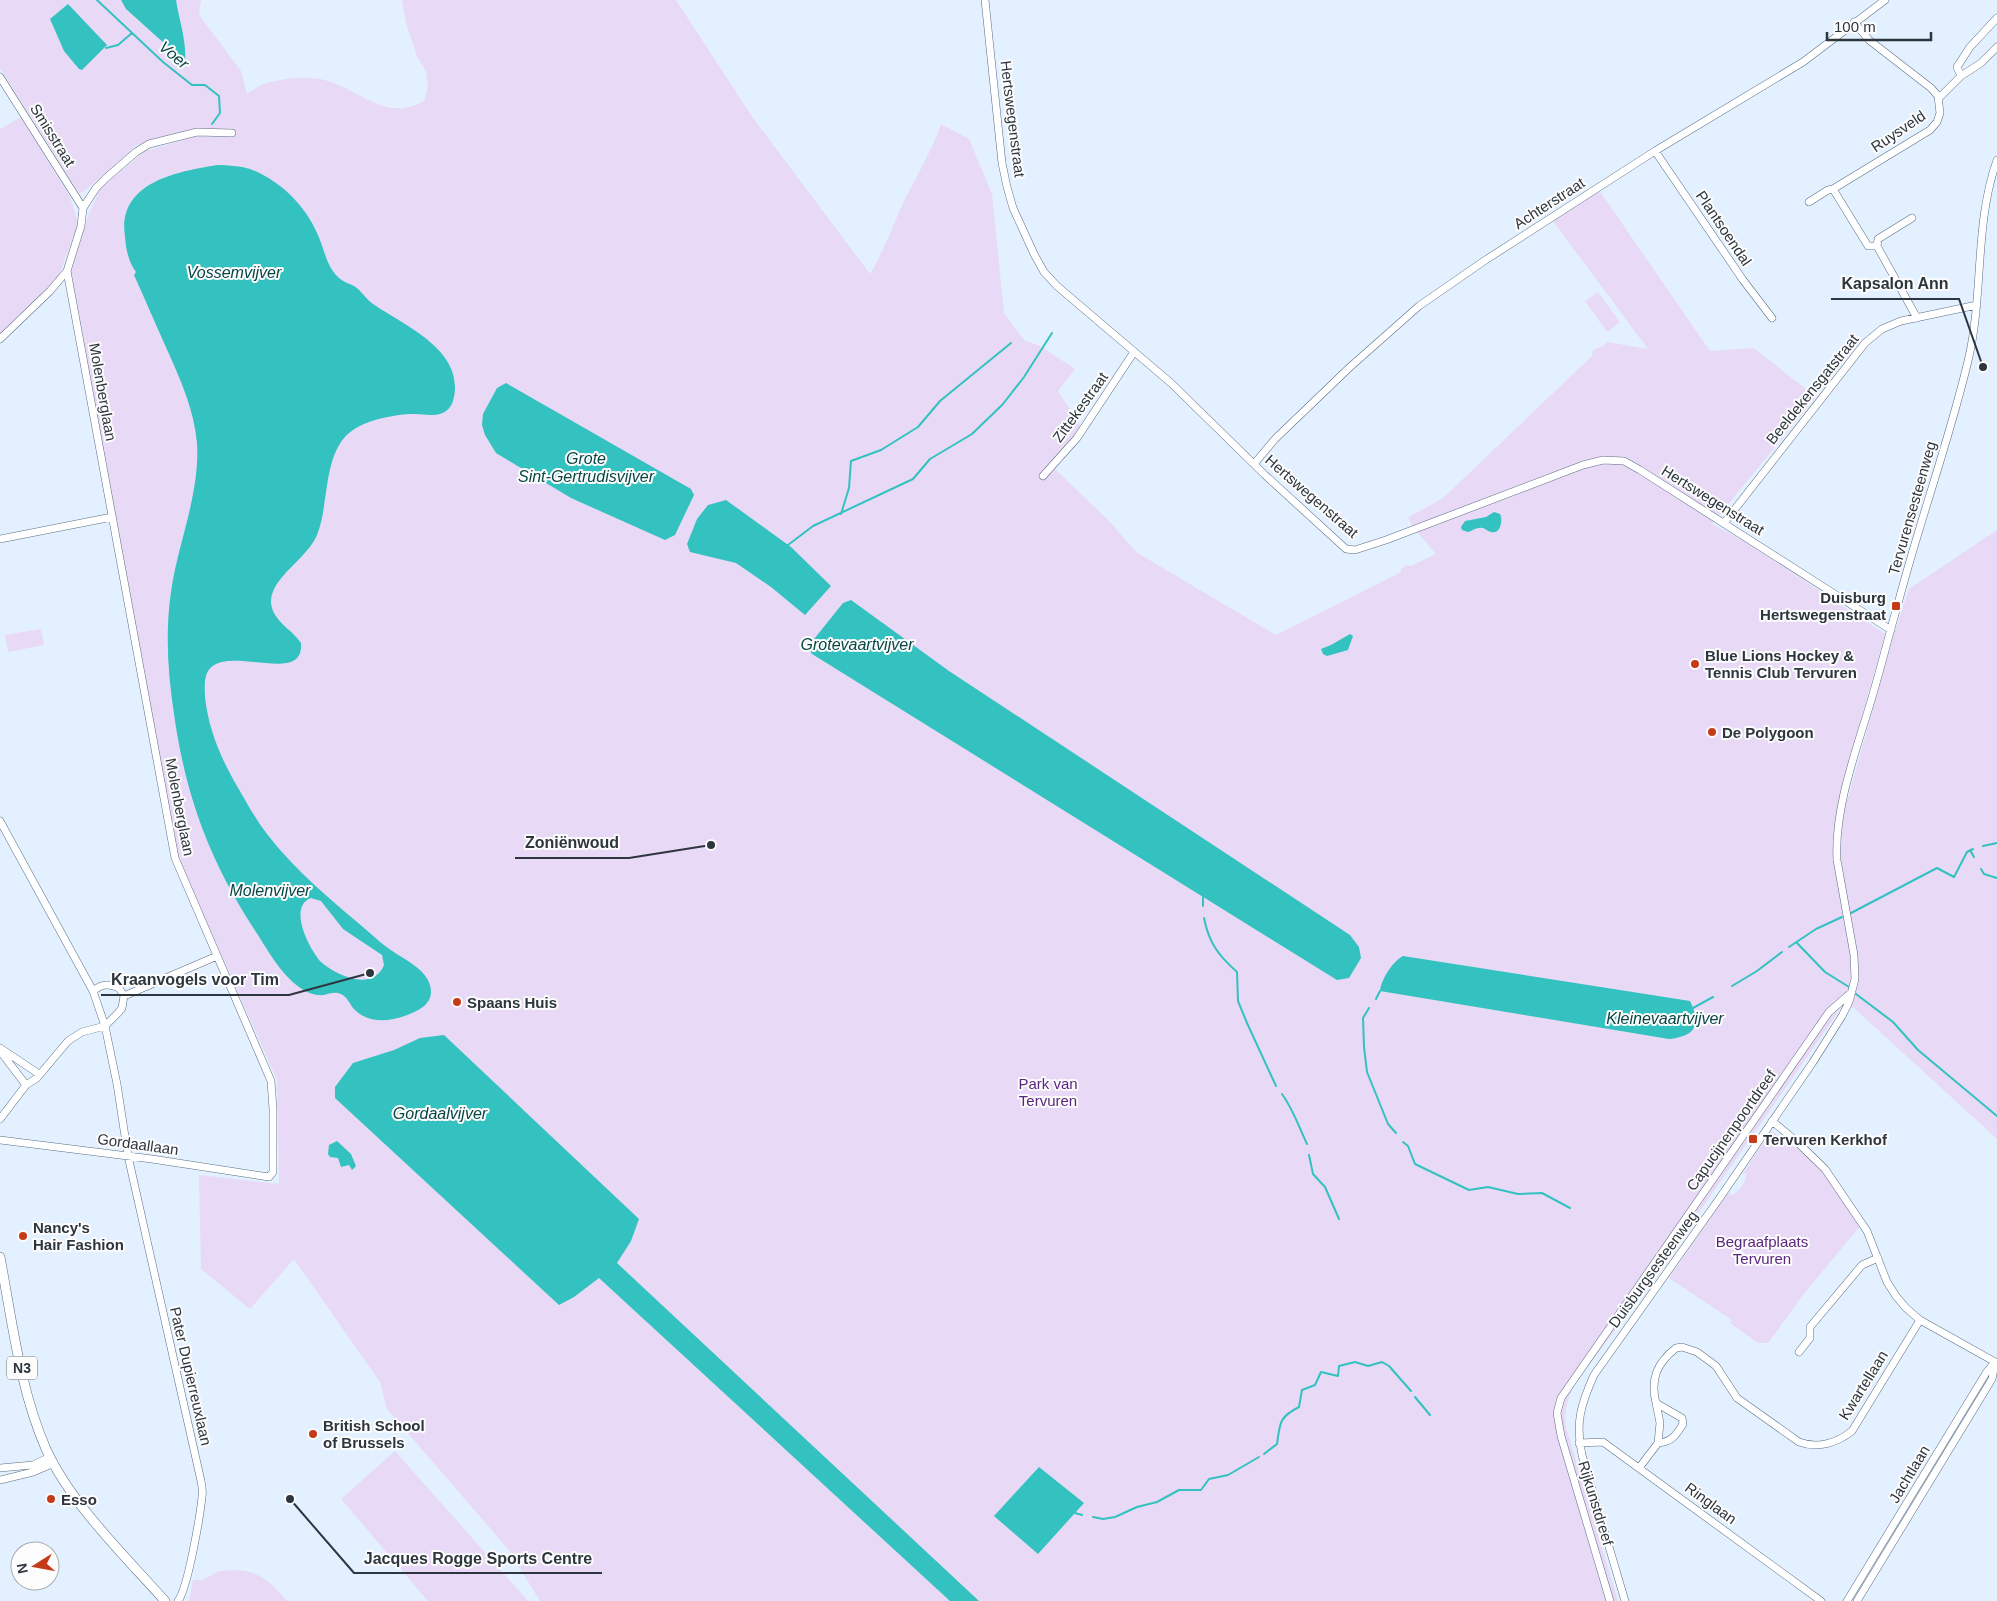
<svg xmlns="http://www.w3.org/2000/svg" width="1997" height="1601" viewBox="0 0 1997 1601" font-family="Helvetica,sans-serif">
	<rect width="100%" height="100%" fill="#e3f0ff"/>
	<path fill="#e8d9f6" d="M0,0H201L199,15L241,71L247,94C252,91 258,86 264,84C282,78 309,75 328,81C362,92 388,122 424,101L428,87L426,72L417,56L406,23L402,0H676L753,118L870,274C884,251 893,225 904,201C917,175 932,151 941,124L969,139L992,194L1004,313L1024,340L1042,347L1075,369L1058,391L1085,433L1053,467L1111,523L1136,552L1276,635L1401,572V569L1407,565L1411,566L1436,554L1413,527L1408,517L1442,499L1592,356L1593,350L1603,346L1607,342L1648,349L1553,221L1599,190L1710,351L1754,348L1816,397L1712,524L1744,541L1885,634L1839,797L1848,798L1894,634L1909,589L1997,530V1139L1854,1008L1842,1005L1832,1021L1654,1277L1573,1387C1567,1401 1564,1412 1566,1427L1618,1601H540L508,1549L387,1409L380,1382L294,1259L250,1309L201,1269L199,1175L279,1184L277,1080L178,857L71,272L88,216L100,189L145,151L198,136L234,137L200,129L134,146L131,151L83,192L79,193L0,68Z
		M21,117L70,197L78,223L59,276L41,296L0,335V129Z
		M1598,292L1620,322L1607,332L1585,301Z
		M41,629L44,645L8,652L5,635Z
		M1772,1131L1815,1162L1860,1226L1803,1295L1768,1343H1758L1730,1323L1732,1320L1669,1278L1728,1193L1732,1195C1739,1193 1746,1182 1746,1174L1743,1173Z
		M395,1451L528,1601H428L341,1499Z
		M237,1570C260,1571 273,1584 287,1601H189L193,1580H202L219,1571Z"/>
	<path fill="#33c2bf" fill-rule="evenodd" d="M121,0H176C179,20 187,42 185,62L126,9Z
		M68,4L107,45L82,70L79,69L64,51L50,19Z
		M217,165C228,165 240,166 250,169C279,180 305,205 317,233C324,247 326,266 338,277C343,282 348,283 354,286C361,290 366,299 373,304C405,326 467,351 453,401C451,407 447,412 440,414C432,416 423,414 414,414C396,414 367,420 353,430C322,451 330,503 317,535C307,559 271,577 271,602C272,621 292,629 301,643C305,689 217,638 206,676C204,682 205,691 205,697C208,726 219,754 233,779C244,798 254,817 267,834C296,872 335,903 371,934C377,939 382,944 388,948C402,959 432,970 431,993C430,1004 421,1009 412,1013C394,1021 369,1026 353,1008C349,1002 346,995 338,993C333,992 328,994 324,995C295,998 271,956 258,935C211,864 186,799 174,714C168,674 165,633 171,592C178,542 200,495 197,443C194,411 182,383 169,354C157,328 146,301 134,275L136,272C129,263 126,250 125,237C117,183 175,172 217,165ZM311,898L321,901L343,929L382,955L384,965C373,992 337,976 321,962C310,950 287,907 311,898Z
		M506,383L691,489L694,495L675,535L665,540L571,498L496,453L485,435L482,425L483,414L497,388Z
		M726,500L791,547L831,586L805,615L771,587L736,563L690,552L687,544L697,519L708,505Z
		M1494,512L1500,514C1503,519 1501,535 1491,532C1486,531 1485,527 1479,528C1475,528 1472,531 1468,532L1462,530L1461,527L1465,521L1486,517Z
		M851,600L949,671L1350,935L1359,947L1361,958L1349,978L1337,980L812,654L809,649L810,644L843,603Z
		M1350,634L1353,636L1348,650L1327,656L1323,654L1321,649L1331,645Z
		M1403,956L1690,1001C1702,1026 1695,1036 1669,1039L1380,991C1381,980 1392,962 1403,956Z
		M444,1035L639,1219L631,1241L617,1263L979,1601H950L599,1278L574,1297L559,1305L335,1098V1087L353,1063L394,1050L420,1038Z
		M337,1141L351,1154L356,1166L352,1170L349,1165L341,1167L338,1158L330,1157L328,1154L329,1145Z
		M1039,1467L1084,1503L1038,1554L994,1516Z"/>
	<g fill="none" stroke-linecap="round" stroke-linejoin="round">
		<path stroke="#33c2bf" stroke-width="2" d="M97,0L163,62L192,85H205L219,96L220,113L212,124
			M106,48L118,45L132,33
			M841,514L849,488L851,461L881,450L918,427L940,401L1011,343
			M788,545L813,526L913,479L930,459L972,434L1003,404L1024,377L1052,333
			M1983,846L1997,843
			M1970,850L1974,857
			M1981,869L1984,874L1997,878
			M1203,897V906
			M1851,913L1937,868L1954,877L1967,852L1973,849
			M1204,918C1209,943 1218,955 1237,972L1238,1001L1247,1023L1276,1086
			M1797,943L1825,972L1849,987
			M1789,947L1816,929L1842,917
			M1732,986L1757,971L1782,952
			M1856,994L1893,1022L1918,1050L1997,1116
			M1376,999L1380,991
			M1369,1008L1363,1018L1364,1047L1367,1072L1388,1124L1396,1133
			M1693,1008L1713,997
			M1282,1094C1293,1109 1299,1127 1307,1144
			M1403,1142L1408,1146L1415,1164L1469,1190L1488,1187L1518,1194L1542,1193L1570,1208
			M1309,1155L1313,1174L1325,1187L1339,1219
			M1415,1397L1430,1415
			M1264,1454L1277,1444C1280,1423 1279,1417 1299,1407L1302,1390L1315,1385L1321,1372L1338,1376L1339,1366L1355,1362L1368,1366L1382,1362L1389,1366L1411,1391
			M1075,1513L1082,1515
			M1093,1517L1103,1519L1115,1517L1137,1507L1157,1502L1179,1490H1201L1209,1479L1228,1475L1259,1457"/>
		<defs>
			<path id="minor" d="M985,0L1002,163L1007,187L1013,208L1034,254L1044,272L1057,286L1171,383L1265,475L1346,549L1355,550L1386,540L1583,465L1603,460L1624,461L1640,470L1891,630
				M1854,22L1869,40L1931,88L1938,96L1940,113L1937,122L1930,130L1833,189L1868,246H1877L1917,318
				M1961,76L1957,67L1970,47L1997,18
				M0,77L83,208
				M1939,98L1961,76L1981,63L1997,47
				M1655,151L1743,280L1772,318
				M1809,202L1828,190L1833,189
				M1877,246L1878,239L1912,218
				M0,339L50,291L67,271L81,226L83,208L96,188L106,178L136,152L149,144L197,132L232,133
				M1254,464L1275,439L1350,367L1419,306L1484,261L1655,151L1803,62L1885,0
				M1043,476L1077,438L1134,352
				M1724,523L1865,343L1882,329L1901,321L1977,305
				M0,539L112,517
				M0,821L93,991L105,1026L117,1084L128,1156L201,1481C202,1486 203,1492 202,1497C200,1516 188,1588 178,1601
				M124,996L217,956
				M0,1048L39,1074
				M0,1051L26,1085
				M0,1119L26,1085L37,1078L68,1041L82,1032L105,1026L118,1013L122,1008L124,996L119,988C109,983 102,984 93,991
				M1772,1121L1795,1140L1825,1169L1867,1231L1887,1282L1896,1296L1906,1308L1920,1320L1997,1363
				M0,1140L152,1159L269,1177L273,1172V1109L271,1081L175,858L67,271
				M1799,1352L1810,1338V1327L1862,1265L1878,1258
				M1656,1403L1660,1423L1658,1443
				M1579,1443L1603,1442L1821,1601
				M0,1468L33,1465L50,1457
				M1639,1468L1658,1443C1672,1442 1676,1435 1683,1424L1682,1418L1656,1403C1650,1379 1657,1363 1676,1348L1682,1347L1697,1352L1716,1366L1737,1398L1799,1442C1818,1449 1837,1443 1852,1431L1920,1320
				M0,1480L33,1472L54,1463
				M1610,1601L1561,1436L1557,1413L1561,1398L1829,1012L1852,992
				M1625,1601L1582,1455C1575,1423 1581,1404 1594,1375L1719,1199L1813,1062L1842,1016L1849,1002L1855,979L1854,955L1837,860C1834,806 1858,746 1873,694C1882,663 1890,631 1899,600C1920,520 1949,441 1968,361C1984,294 1974,225 1997,160
				M1847,1601L1986,1373L1995,1362
				M1857,1601L1992,1379L1995,1364"/>
			<path id="major" d="M0,1257C12,1320 20,1390 46,1449C71,1504 125,1556 165,1601"/>
		</defs>
		<use href="#minor" stroke="#5a6d82" stroke-width="8"/>
		<use href="#major" stroke="#5a6d82" stroke-width="10"/>
		<use href="#minor" stroke="#fff" stroke-width="7"/>
		<use href="#major" stroke="#fff" stroke-width="9"/>
	</g>
	<g fill="#c43b18" stroke="#fcfcfc" stroke-width="2">
		<rect x="1891" y="601" width="10" height="10" rx="2.5"/>
		<circle cx="1695" cy="664" r="5"/>
		<circle cx="1712" cy="732" r="5"/>
		<circle cx="457" cy="1002" r="5"/>
		<rect x="1748" y="1134" width="10" height="10" rx="2.5"/>
		<circle cx="23" cy="1236" r="5"/>
		<circle cx="313" cy="1434" r="5"/>
		<circle cx="51" cy="1499" r="5"/>
	</g>
	<g text-anchor="middle" dominant-baseline="central" stroke-width="4" stroke-linejoin="round" paint-order="stroke">
		<rect fill="#fcfcfc" stroke="#6b7177" stroke-width="1" x="7" y="1356.5" width="30" height="23" rx="4"/>
		<g font-size="14" font-weight="bold" fill="#2d353e">
			<text x="22" y="1368">N3</text>
		</g>
		<g font-size="15" fill="#2d353e" stroke="#fcfcfc">
			<text transform="translate(1013 119) rotate(83)">Hertswegenstraat</text>
			<text transform="translate(1898 131) rotate(-34)">Ruysveld</text>
			<text transform="translate(53 135) rotate(58)">Smisstraat</text>
			<text transform="translate(1549 203) rotate(-33)">Achterstraat</text>
			<text transform="translate(1724 228) rotate(56)">Plantsoendal</text>
			<text transform="translate(1812 389) rotate(-51)">Beeldekensgatstraat</text>
			<text transform="translate(103 392) rotate(80)">Molenberglaan</text>
			<text transform="translate(1080 407) rotate(-54)">Zittekestraat</text>
			<text transform="translate(1312 496) rotate(41)">Hertswegenstraat</text>
			<text transform="translate(1713 500) rotate(32)">Hertswegenstraat</text>
			<text transform="translate(1912 508) rotate(-74)">Tervurensesteenweg</text>
			<text transform="translate(180 807) rotate(79)">Molenberglaan</text>
			<text transform="translate(1731 1130) rotate(-55)">Capucijnenpoortdreef</text>
			<text transform="translate(138 1144) rotate(8)">Gordaallaan</text>
			<text transform="translate(1653 1269) rotate(-54)">Duisburgsesteenweg</text>
			<text transform="translate(191 1376) rotate(77)">Pater Dupierreuxlaan</text>
			<text transform="translate(1863 1385) rotate(-58)">Kwartellaan</text>
			<text transform="translate(1909 1474) rotate(-59)">Jachtlaan</text>
			<text transform="translate(1596 1503) rotate(73)">Rijkunstdreef</text>
			<text transform="translate(1711 1503) rotate(36)">Ringlaan</text>
		</g>
		<g font-size="15" font-weight="bold" fill="#2d353e" stroke="#fcfcfc" text-anchor="start">
			<text x="1886" y="597" text-anchor="end">Duisburg<tspan x="1886" dy="17">Hertswegenstraat</tspan></text>
			<text x="1705" y="655">Blue Lions Hockey &amp;<tspan x="1705" dy="17">Tennis Club Tervuren</tspan></text>
			<text x="1722" y="732">De Polygoon</text>
			<text x="467" y="1002">Spaans Huis</text>
			<text x="1763" y="1139">Tervuren Kerkhof</text>
			<text x="33" y="1227">Nancy's<tspan x="33" dy="17">Hair Fashion</tspan></text>
			<text x="323" y="1425">British School<tspan x="323" dy="17">of Brussels</tspan></text>
			<text x="61" y="1499">Esso</text>
		</g>
		<g font-size="15" fill="#5b267f" stroke="#fcfcfc">
			<text x="1048" y="1083">Park van<tspan x="1048" dy="17">Tervuren</tspan></text>
			<text x="1762" y="1241">Begraafplaats<tspan x="1762" dy="17">Tervuren</tspan></text>
		</g>
		<g font-size="16" font-style="italic" fill="#064645" stroke="#fcfcfc">
			<text transform="translate(174 55) rotate(40)">Voer</text>
			<text x="234" y="272">Vossemvijver</text>
			<text x="586" y="458">Grote<tspan x="586" dy="18">Sint-Gertrudisvijver</tspan></text>
			<text x="857" y="644">Grotevaartvijver</text>
			<text x="270" y="890">Molenvijver</text>
			<text x="1665" y="1018">Kleinevaartvijver</text>
			<text x="440" y="1113">Gordaalvijver</text>
		</g>
	</g>
	<path fill="none" stroke="#2d353e" stroke-width="2" d="M1983 367L1959 299H1831M711 845L629 858H515M370 973L289 995H101M290 1499L354 1573H602"/>
	<g fill="#2d353e" stroke="#fcfcfc" stroke-width="2">
		<circle cx="1983" cy="367" r="5"/>
		<circle cx="711" cy="845" r="5"/>
		<circle cx="370" cy="973" r="5"/>
		<circle cx="290" cy="1499" r="5"/>
	</g>
	<g font-size="16" text-anchor="middle" font-weight="bold" fill="#2d353e" stroke="#fcfcfc" stroke-width="4" stroke-linejoin="round" paint-order="stroke">
		<text x="1895" y="289">Kapsalon Ann</text>
		<text x="572" y="848">Zoniënwoud</text>
		<text x="195" y="985">Kraanvogels voor Tim</text>
		<text x="478" y="1564">Jacques Rogge Sports Centre</text>
	</g>
	<g transform="translate(35 1566) rotate(259)"><circle r="24" fill="#fcfcfc" stroke="#a9acb0"/>
	<path d="M0-4L9 19L0 12L-9 19Z" fill="#c43b18"/>
	<text y="-8" font-size="14" font-weight="bold" text-anchor="middle" fill="#2d353e">N</text>
	</g>
	<path d="M1827 32v8h104v-8" fill="none" stroke="#2d353e" stroke-width="2.5"/>
	<text x="1834" y="32" font-size="15" fill="#2d353e" stroke="#fcfcfc" stroke-width="4" paint-order="stroke">100 m</text>
</svg>
